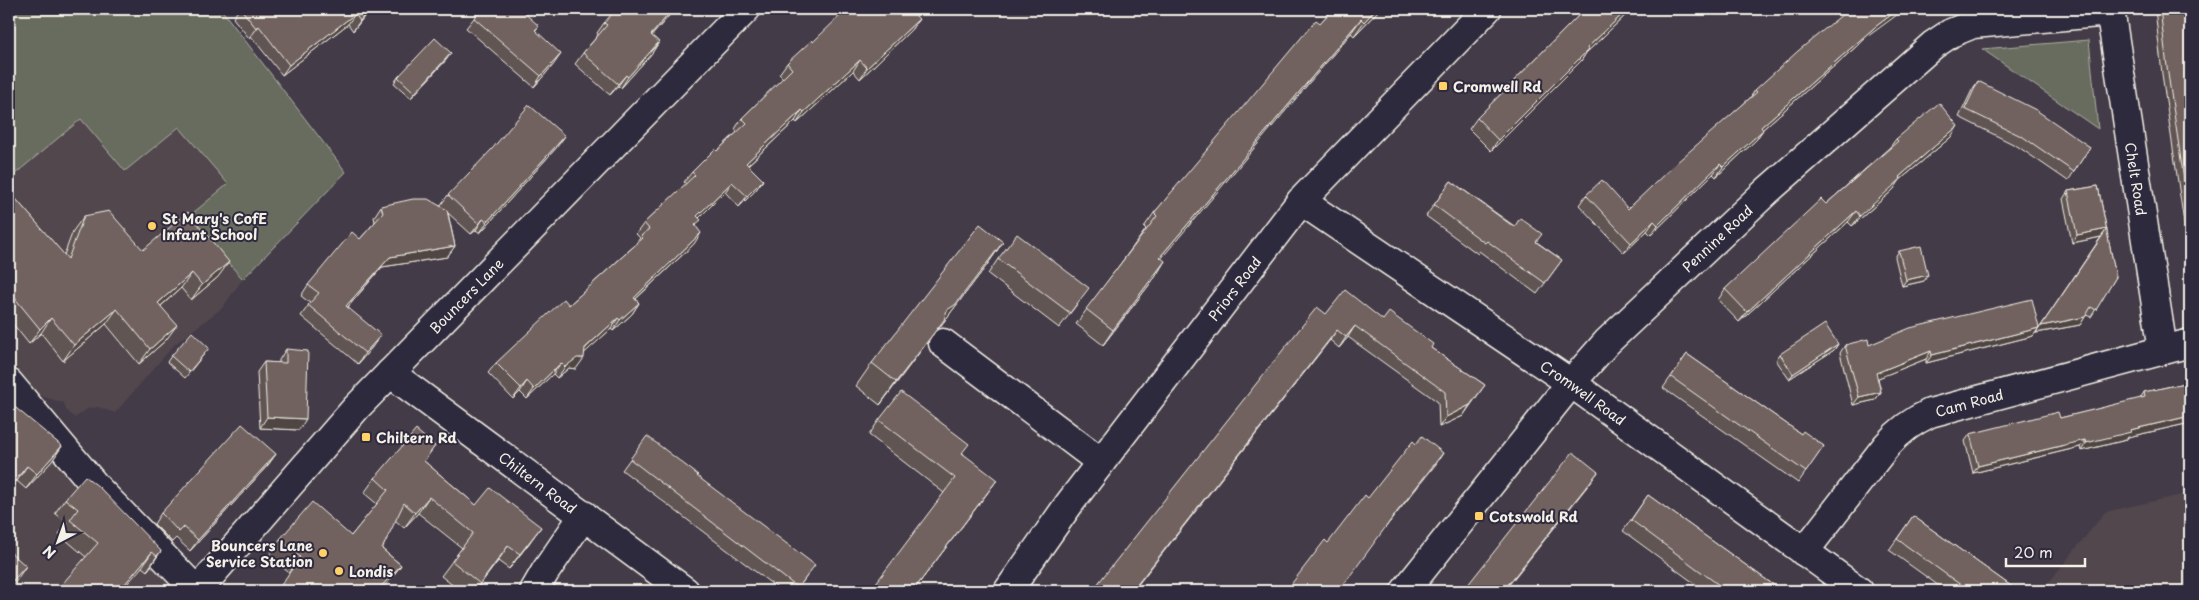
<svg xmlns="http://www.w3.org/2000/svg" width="2199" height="600" viewBox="0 0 2199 600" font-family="'Playpen Sans',sans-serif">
	<rect width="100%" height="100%" fill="#433b47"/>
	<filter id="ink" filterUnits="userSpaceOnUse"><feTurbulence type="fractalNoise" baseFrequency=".02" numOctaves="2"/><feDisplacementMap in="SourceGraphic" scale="10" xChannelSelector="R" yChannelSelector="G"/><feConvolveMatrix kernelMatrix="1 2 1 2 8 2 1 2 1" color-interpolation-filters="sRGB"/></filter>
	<g filter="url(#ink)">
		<path fill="#51474e" d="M9,9H221L346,172L243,279L222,308L175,344L115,413L98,407L87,409L75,418L66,410L64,403L41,396L9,359Z
			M9,397L174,583L169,591H26L9,577Z
			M2190,493V591H2042L2105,512Z"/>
		<path fill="#686c5e" stroke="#aeaea3" d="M9,9H221L346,172L243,279L187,218L228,184L179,127L125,171L81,119L9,179Z
			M2089,40L2098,129L1982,49Z"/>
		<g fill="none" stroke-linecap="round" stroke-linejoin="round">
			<defs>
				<g id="minor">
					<path id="s1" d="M2110,9L2163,350"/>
					<path id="s2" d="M1301,201L1571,383L1859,591"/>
					<path d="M943,343L1101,462"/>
					<path id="s3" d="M390,373L685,591"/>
					<path d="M9,383L98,489L197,591"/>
					<path id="s4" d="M1804,552L1887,445C1899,431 1913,421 1930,413L2190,343"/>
					<path id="s5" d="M197,591L356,408L746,9"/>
					<path d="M534,591L545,572L584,515"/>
					<path id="s6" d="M1405,591L1571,383L1607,342L1767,191L1933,45L1951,33L1973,24L2110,12"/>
				</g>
				<g id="major">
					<path id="s7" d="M1008,591L1069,504L1301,201L1487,9"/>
				</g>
			</defs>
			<use href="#minor" stroke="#f4f1e8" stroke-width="31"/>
			<use href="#major" stroke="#f4f1e8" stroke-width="31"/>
			<use href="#minor" stroke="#2f2a3d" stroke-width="28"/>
			<use href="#major" stroke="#2f2a3d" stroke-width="28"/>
		</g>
		<path fill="#615452" stroke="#f4f1e8" d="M239,9H370L353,31L348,24L282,75L251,36L249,38L233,18Z
			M1333,9H1380L1354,36L1351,33L1161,258L1156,276L1103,345L1076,324L1146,229L1144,227L1154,213L1320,23Z
			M1585,9H1632L1586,53L1581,61L1491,151L1469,129L1477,118Z
			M2155,9H2190V251L2184,223L2162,74Z
			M474,18L539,26L535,31L554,64L534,87L466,28Z
			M919,19L911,30L860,79L853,71L797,123L795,121L748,165L763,180L755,191L739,207L725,192L699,218L696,227L694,244L636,299L639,303L632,314L613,331L611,329L584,353L576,369L569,368L557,378L553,374L527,399L520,392L513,399L488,373L496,363L569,305L634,246L640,238L636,234L644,223L686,184L684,182L692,172L717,151L737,132L735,129L742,118L783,78L779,74L787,63L813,42Z
			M604,23L652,36L659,42L652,53L621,88L618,86L610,95L575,64L583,53L598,35L597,33Z
			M1867,37L1763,129L1756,140L1716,177L1713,174L1651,235L1647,231L1624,253L1579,205L1586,195L1628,209L1750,98L1755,90Z
			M447,59L411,98L394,83L398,77Z
			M1978,81L2090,147L2068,181L2017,146L1959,117L1972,90Z
			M1951,137L1900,180L1893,190L1852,226L1848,222L1739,322L1718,300L1725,289L1826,204L1890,147L1896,139Z
			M557,147L480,233L476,230L471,234L448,213L455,246L447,257L382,267L348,307L373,346L358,364L301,316L310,303L301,296L308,285L360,239L375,222L374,217L381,206H440L448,195Z
			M1451,181L1562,260L1537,294L1479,251L1478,254L1426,216Z
			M2098,186L2116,277L2091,317L2086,315L2080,325L2036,333L2101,237L2072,243L2063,199L2068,191Z
			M9,191L64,255L73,231L84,216L143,250L218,277L191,300L181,288L161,306L166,340L139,364L106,324L63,361L41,333L29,344L9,319Z
			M1003,242L987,265L939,328L937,329L880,405L856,386L872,363Z
			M1899,251L1924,281L1902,286L1895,257Z
			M998,259L1078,303L1059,328L988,274Z
			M1326,314L1383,320L1431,348L1485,385L1463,416L1439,427L1438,402L1348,337L1339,348L1330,340Z
			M2039,328L2033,336L1926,363V359L1878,378L1881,392L1875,400L1853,405L1840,353L1845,345H1869Z
			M1838,344L1834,350L1789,379L1776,360L1780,354Z
			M209,348L185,378L167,362L171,356Z
			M286,349L299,430L260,428L257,372L264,362L279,363V360Z
			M1687,354L1801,434L1824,446L1798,483L1663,388Z
			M2190,382V423L2128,437L2126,440L2081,451L2080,447L1973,473L1965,441L1970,434L2060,418L2140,399L2144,392Z
			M9,407L62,446L52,461L26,489L17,481L9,490Z
			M879,420L963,453L986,495L944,493L869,435Z
			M435,446L424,461L476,505L530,542L509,569L498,561L475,591H460L441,576L462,548L418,513L404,528L395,520L382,549L401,565L390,580L289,573L269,555L280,539L351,536L377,504L364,493L375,478Z
			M276,454L268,465L190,551L176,538L172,542L154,524L161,513Z
			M630,459L697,476L807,576L796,591H781L622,470Z
			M1648,495L1782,591H1705L1623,531Z
			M65,499L161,551L147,571L142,567L86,557L59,534L67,523L55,513Z
			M1913,516L2018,591H1946L1889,550Z"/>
		<path fill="#4f4542" stroke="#f4f1e8" d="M369,9H370L353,31L360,21Z
			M673,9H675L643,46L651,35Z
			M1376,9H1380L1354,36L1364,22Z
			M1628,9H1632L1586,53L1581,61L1491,151L1498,140L1587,48Z
			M1899,9H1905L1867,37L1754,137L1761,127L1875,27Z
			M355,14L348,24L282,75L289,65Z
			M919,19L911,30L860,79L867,68Z
			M1361,19L1351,33L1150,272L1160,257Z
			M259,26L251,36L249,38L256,28Z
			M659,42L652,53L621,88L628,77Z
			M451,53L447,59L411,98L415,93Z
			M561,54L554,64L534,87L541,76Z
			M860,60L853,71L797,123L804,112Z
			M626,75L618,86L610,95L618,84Z
			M802,110L795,121L738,174L746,163Z
			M1958,126L1951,137L1900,180L1893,190L1852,226L1860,216L1899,177Z
			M1763,130L1756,140L1716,177L1723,167Z
			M565,136L557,147L480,233L487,222Z
			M1720,164L1713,174L1651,235L1658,225Z
			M763,180L755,191L739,207L747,196Z
			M732,182L725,192L690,227L697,216Z
			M1856,211L1848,222L1739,322L1747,312Z
			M483,219L476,230L471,234Z
			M1654,221L1647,231L1624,253L1631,243Z
			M2107,229L2101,237L2072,243L2077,235Z
			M701,233L694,244L626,308L634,298Z
			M1003,242L987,265L939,328L937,329L880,405L947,310Z
			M455,246L447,257L382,267L339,317L346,306L390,257Z
			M1165,261L1156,276L1103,345L1113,330Z
			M229,262L218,277L191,300L202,285Z
			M192,273L181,288L147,318L158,303Z
			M1928,275L1924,281L1902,286L1906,280Z
			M639,303L632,314L613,331L620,320Z
			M117,309L106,324L63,361L74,345Z
			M2085,317L2080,325L2036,333L2041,326Z
			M51,318L41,333L29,344L40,329Z
			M618,318L611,329L579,358H584L576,369L569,368L557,378L565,367Z
			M177,325L166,340L139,364L150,349Z
			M1355,326L1348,337L1339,348L1346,337Z
			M2039,328L2033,336L1926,363L1932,355Z
			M1337,330L1330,340L1133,591H1132Z
			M381,335L373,346L358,364L365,353Z
			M1838,344L1834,350L1789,379L1793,374Z
			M1931,351L1926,359L1871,381L1876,373Z
			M561,363L553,374L527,399L534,389Z
			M527,381L520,392L513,399L521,388Z
			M1881,392L1875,400L1853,405L1859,397Z
			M1470,405L1463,416L1439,427L1446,417Z
			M2190,416V423L2128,437L2126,440L2081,451L2086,443L2130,430Z
			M267,417L306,419L299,430L260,428Z
			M2085,440L2080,447L1973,473L1978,466Z
			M62,446L52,461L26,489L37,474Z
			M1443,453L1436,464L1385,528L1393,517Z
			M276,454L268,465L190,551L198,540Z
			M27,466L17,481L9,490V488Z
			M1598,472L1590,483L1504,591H1503Z
			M997,480L986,495L913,591Z
			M429,497L418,513L404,528L415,513Z
			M541,527L530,542L509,569L520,554Z
			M508,546L498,561L475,591L480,584Z
			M161,551L151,566L147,571L157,556Z
			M152,552L142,567L121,591H119Z
			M401,565L390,580L380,591H377Z
			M26,566L16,581L9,589V585Z"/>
		<path fill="#71625f" stroke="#f4f1e8" d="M241,9H369L360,21L355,14L289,65L259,26L256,28Z
			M481,9H520L539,26L535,30L561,54L541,76L474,18Z
			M616,9H673L651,35L659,42L628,77L626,75L618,84L583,53L607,25L604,23Z
			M847,9H909L919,19L867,68L860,60L804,112L802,110L746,163L763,180L747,196L732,182L697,216L701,220L695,225L701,233L634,298L639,303L620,320L618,318L585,348L584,358H577L565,367L561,363L534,389L527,381L521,388L496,363L564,299L569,305L643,238L641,236L649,229L644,223L695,175L692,172L715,149L717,151L747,123L742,118L792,69L787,63L812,40L813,42Z
			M1333,9H1376L1364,22L1361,19L1160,257L1165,261L1113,330L1086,309L1157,216L1154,213L1316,20L1320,23Z
			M1585,9H1628L1587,48L1588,50L1498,140L1477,118Z
			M1849,9H1899L1875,27L1761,127L1763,130L1723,167L1720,164L1658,225L1654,221L1631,243L1586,195L1602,180L1628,209L1675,164L1757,92L1755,90L1798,51Z
			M2160,9H2190V220L2167,67Z
			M435,38L451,53L415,93L398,77Z
			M1978,81L2036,110L2090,147L2074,172L2023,137L1965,109Z
			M1939,103L1958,126L1899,177L1901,179L1860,216L1856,211L1747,312L1725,289L1821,199L1826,204L1898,141L1896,139Z
			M529,105L565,136L487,222L483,219L479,224L448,195L492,149Z
			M1451,181L1510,224L1515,226L1520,218L1542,234L1536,242L1562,260L1545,283L1487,241L1485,243L1434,205Z
			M2098,186L2116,277L2096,310L2091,307L2085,317L2041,326L2107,229L2077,235L2068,191Z
			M9,191L68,259L84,216L109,211L143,250L188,212L229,262L202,285L192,273L158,303L177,325L150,349L117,309L74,345L51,318L40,329L9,291Z
			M413,199H428L447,210L455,246L390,257L346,306L381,335L365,353L308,305L319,293L308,285L352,232L360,239L383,213L381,206Z
			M980,224L1003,242L955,305L947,310L944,320L896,382L872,363Z
			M1017,234L1089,288L1070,313L998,259Z
			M1921,246L1928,275L1906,280L1899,251Z
			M1345,290L1383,320L1389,312L1433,344L1431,348L1485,385L1470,405L1446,417L1445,392L1355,326L1346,337L1337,330L1132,591H1092L1317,307L1326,314Z
			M2032,299L2039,328L1932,355L1931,351L1876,373L1881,392L1859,397L1845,345L1868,339L1869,345L1910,328Z
			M1825,324L1838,344L1793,374L1780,354Z
			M192,332L209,348L189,372L171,356Z
			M286,349L308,351L306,419L267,417L264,362L286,363Z
			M1687,354L1801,434L1803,431L1824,446L1806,472L1671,377Z
			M2190,382V416L2130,430L2131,432L2086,443L2085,440L1978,466L1970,434L2058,412L2060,418L2145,397L2144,392Z
			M901,392L969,444L962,453L997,480L913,591H870L955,478L879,420Z
			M11,404L62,446L37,474L27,466L9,488V407Z
			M242,424L276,454L198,540L184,527L179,532L161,513Z
			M416,430L435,446L424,461L476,505L490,488L541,527L520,554L508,546L480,584L452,561L473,533L429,497L415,513L404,503L382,549L401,565L377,591H277L300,557L280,539L312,502L351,536L388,490L375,478Z
			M647,436L698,475L697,476L815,565L798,588L630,459Z
			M1422,436L1443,453L1393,517L1339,591H1286L1325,540L1328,543L1365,495L1368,498L1413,441L1416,444Z
			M1573,452L1598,472L1503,591H1463Z
			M85,476L99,487L161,551L157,556L152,552L119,591H56L98,543L70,520L78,509L65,499Z
			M1648,495L1782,591H1727L1631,520Z
			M1913,516L2018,591H1969L1897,539Z
			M9,551L26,566L9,585Z"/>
	</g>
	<g fill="#ffd166" stroke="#2f2a3d" stroke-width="2">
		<rect x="1438" y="81" width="10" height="10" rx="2.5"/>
		<circle cx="152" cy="226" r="5"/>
		<rect x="361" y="432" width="10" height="10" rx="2.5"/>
		<rect x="1474" y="511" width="10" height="10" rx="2.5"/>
		<circle cx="323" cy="553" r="5"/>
		<circle cx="339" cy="571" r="5"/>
	</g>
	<g text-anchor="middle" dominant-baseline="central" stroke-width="4" stroke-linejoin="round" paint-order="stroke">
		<g font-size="14" font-weight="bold" fill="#f4f1e8" stroke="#2f2a3d" text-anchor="start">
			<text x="1453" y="86">Cromwell Rd</text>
			<text x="162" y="218">St Mary's CofE<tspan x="162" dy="16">Infant School</tspan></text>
			<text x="376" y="437">Chiltern Rd</text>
			<text x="1489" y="516">Cotswold Rd</text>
			<text x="313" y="545" text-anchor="end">Bouncers Lane<tspan x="313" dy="16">Service Station</tspan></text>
			<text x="349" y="571">Londis</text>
		</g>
		<g font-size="14" fill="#f4f1e8" stroke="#2f2a3d">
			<text stroke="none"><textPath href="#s1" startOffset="172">Chelt Road</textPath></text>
			<text stroke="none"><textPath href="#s6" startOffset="472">Pennine Road</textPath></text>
			<text stroke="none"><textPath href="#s7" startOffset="378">Priors Road</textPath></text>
			<text stroke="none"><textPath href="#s5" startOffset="400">Bouncers Lane</textPath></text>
			<text stroke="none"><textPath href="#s2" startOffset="341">Cromwell Road</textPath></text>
			<text stroke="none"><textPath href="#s4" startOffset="230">Cam Road</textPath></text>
			<text stroke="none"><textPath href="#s3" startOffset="184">Chiltern Road</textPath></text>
		</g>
	</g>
	<rect width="2199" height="600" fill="none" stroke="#2f2a3d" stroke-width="30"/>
	<rect x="15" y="15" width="2169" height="570" fill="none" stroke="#f4f1e8" stroke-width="2" filter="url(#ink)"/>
	<g transform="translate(58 542) rotate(221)" stroke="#2f2a3d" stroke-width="4" paint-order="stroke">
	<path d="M0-4L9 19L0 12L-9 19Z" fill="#f4f1e8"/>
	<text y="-8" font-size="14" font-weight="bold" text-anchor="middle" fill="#f4f1e8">N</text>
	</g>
	<path d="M2006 558v8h79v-8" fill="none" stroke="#f4f1e8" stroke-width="2.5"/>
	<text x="2014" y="558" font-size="15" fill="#f4f1e8" stroke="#2f2a3d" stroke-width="4" paint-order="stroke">20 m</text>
</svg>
